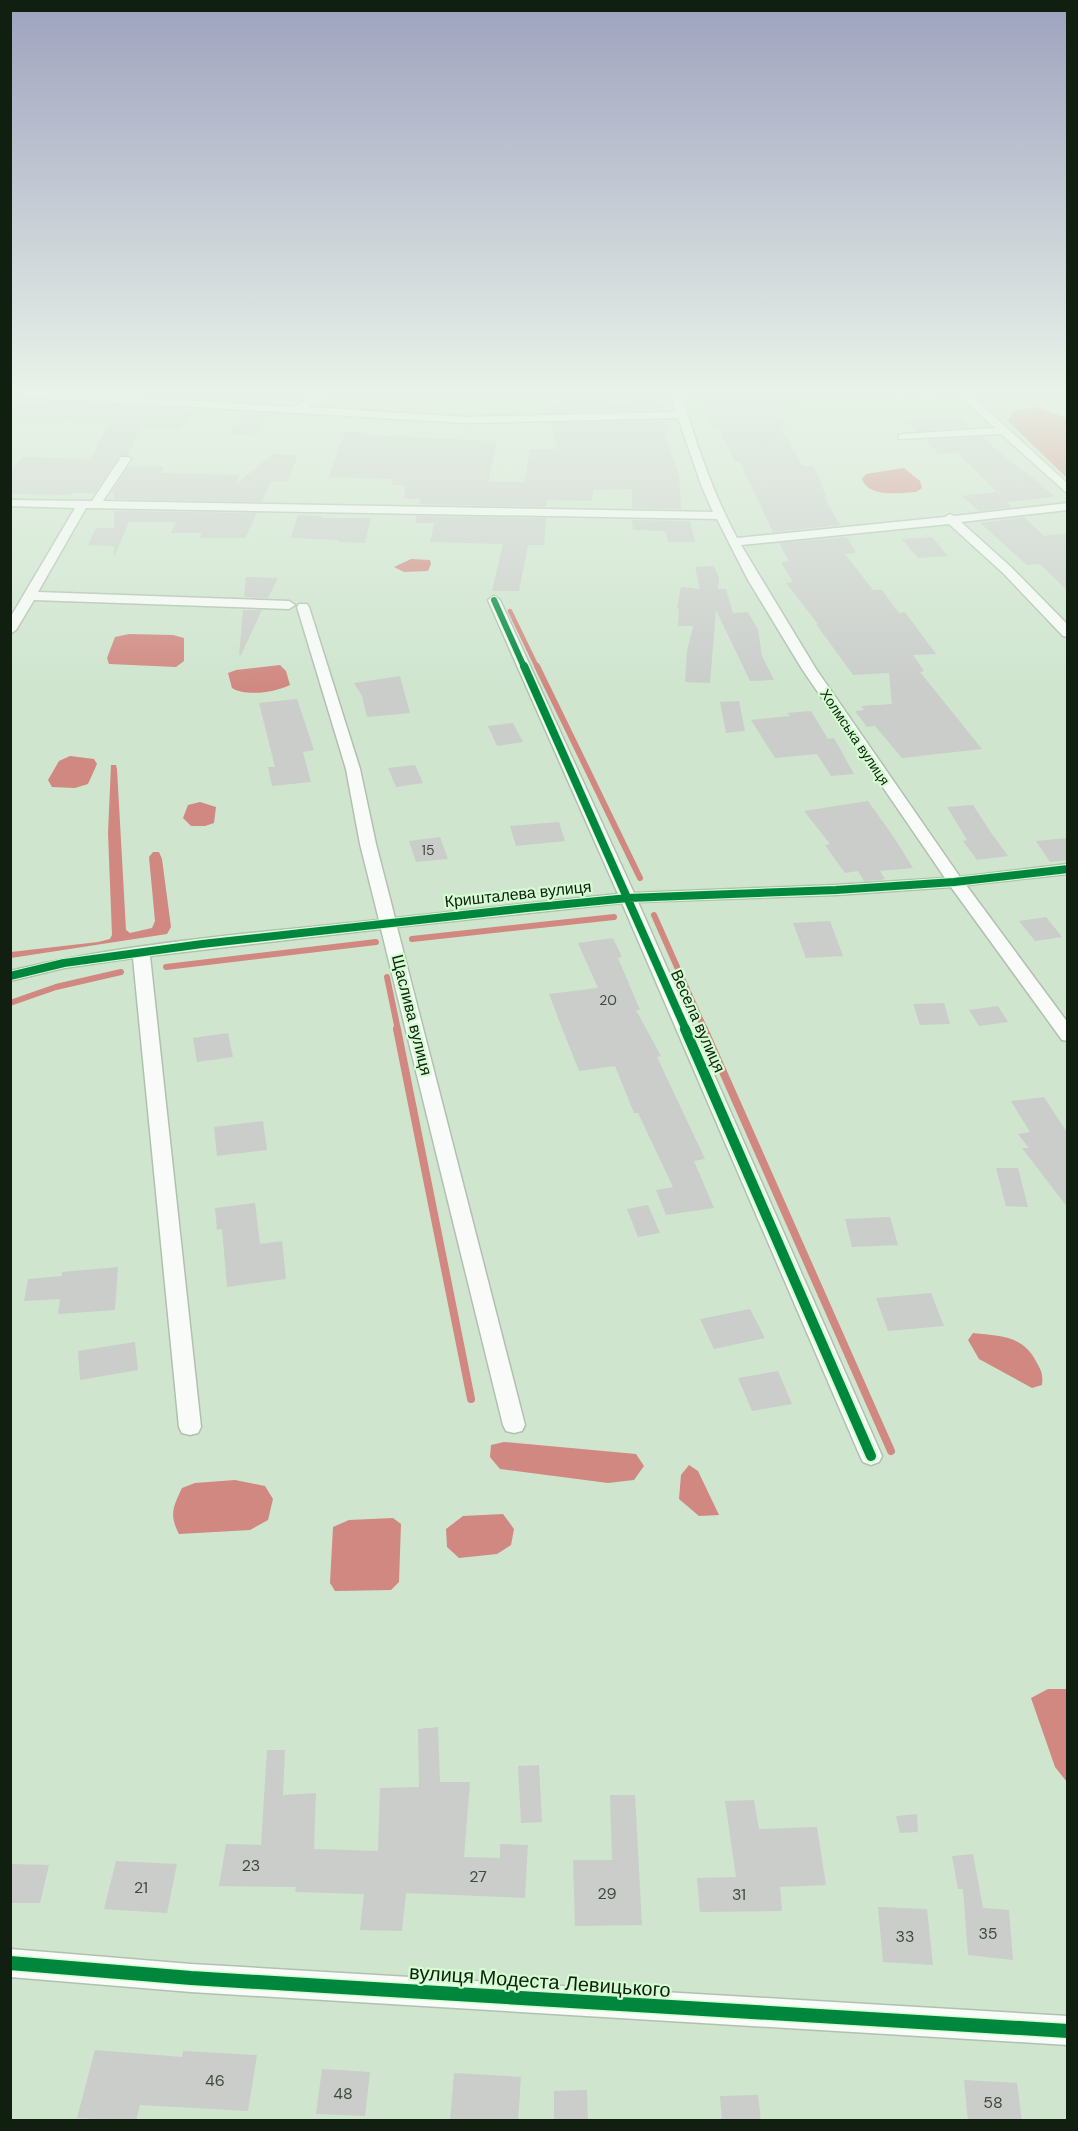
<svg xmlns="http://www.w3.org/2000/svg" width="1078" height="2131" viewBox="0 0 1078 2131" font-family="'DM Sans',sans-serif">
	<rect width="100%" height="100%" fill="#cfe5ce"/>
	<path fill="#d08880" d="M1036,407L1067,418V478L1008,421L1013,411Z
		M904,468L920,481L922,488L916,492C900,493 869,498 862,479L866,474Z
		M411,559L430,560L431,564L428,571L404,572L394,567Z
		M129,634L173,635L184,638V661L176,667L109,664L107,658L115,637Z
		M280,665L286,671L290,685C276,692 246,697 232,688L228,673L236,670Z
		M70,756L94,759L97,764L88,784L75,788L52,787L48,780L59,761Z
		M111,765H116L117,769L126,930L130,933L152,928L155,921L149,857L153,852H159L162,859L171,927L167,934L11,958V952L98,942L110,939L112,935L108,833Z
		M200,802L216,807L214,823L205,826H191L183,818L188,805Z
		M973,1333C1001,1336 1023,1335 1037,1363C1042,1372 1043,1375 1042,1385L1032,1388L979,1359L968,1340Z
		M504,1442L636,1454L644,1466L634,1480L608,1483L500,1469L490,1457L491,1445Z
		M689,1465L698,1471L719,1515L699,1516L679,1499L681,1475Z
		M235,1480L265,1486L273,1499L268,1520L250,1530L179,1534C169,1515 173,1507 182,1488L195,1483Z
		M503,1514L514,1529L511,1545L497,1554L459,1558L447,1547L446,1529L463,1516Z
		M393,1518L401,1524L399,1582L391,1590L335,1591L330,1583L333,1527L349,1520Z
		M1048,1689H1067V1782L1055,1767L1031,1698Z"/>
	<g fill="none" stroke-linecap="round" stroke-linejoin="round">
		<path stroke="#d08880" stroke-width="4.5" d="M510,611L537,667"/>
		<path stroke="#d08880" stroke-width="6" d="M537,666L640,878
			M654,915L705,1030
			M412,939L614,917
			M166,967L376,942
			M387,977L398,1030
			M10,1003L56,987L121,972"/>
		<path stroke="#d08880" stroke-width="8" d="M397,1029L471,1399
			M704,1029L891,1451"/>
	</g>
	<path fill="#cacdca" d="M56,390H149L211,391L204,399Z
		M264,390H285L275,404L254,402Z
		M695,390H799L800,404L772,406L790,427L780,428L803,466H813L823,485H821L827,497H824L840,525L773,532L740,462H735L718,426H711Z
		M661,396L664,410L548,413L547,406L564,405L563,399L637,401L636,397Z
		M47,400L196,409L180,428L141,426L128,455L119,456L95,493H72L70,495L10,494V472L22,457L91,459L108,423L59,420L57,423L10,421V403L44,404Z
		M246,412L268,414L252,435L229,433Z
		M958,416L970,427L916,431L906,421Z
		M666,421L667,427H663L679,476L681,509L632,508V489L593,490L592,501L547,500L546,507L419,504L420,499H404L405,485H393L392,479L329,477L345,431L367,432L366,435L497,441L488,482H525L530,449H557L551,423Z
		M982,437L1022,471H1025L1055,497L1007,502L957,452L939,454L925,440Z
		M273,454L298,455L287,482L271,481L262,502L114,499V492L111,493L129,466L164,467L160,473L240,475L236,484Z
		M996,492L1012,507L979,511L962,496Z
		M114,511L257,513L245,538H200L202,533H171L176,522H129L114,557V546L88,545L96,528H114Z
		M298,515L322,516L321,518H371L365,543L338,542L339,540L291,538Z
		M417,516L546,518L544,545H528L519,591H492L503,544L430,542L434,523H415Z
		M1024,517L1044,536L1068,533V591L1040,564L1027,565L980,523Z
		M632,520L690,521L695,542H668L666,532L663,531L633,530Z
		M847,537L856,553L845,554L873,590H882L899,613L905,612L936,654L913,655L924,671L920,672L982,749L902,758L875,726L867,727L855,711L864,710L861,706L892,704L889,673L853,675L816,624H818L786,583L793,582L781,562L789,561L779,543Z
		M932,537L948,556L918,558L902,539Z
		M714,566L719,578L718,589H726L733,613L748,612L758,630L762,656L774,680L750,681L716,610L710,683L685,682L687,651L693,626H678L679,608H677L681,587L700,589L695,567Z
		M246,577L278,578L268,598L244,597Z
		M243,610H262L241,655H239Z
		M400,676L410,713L367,717L362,696L354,683Z
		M297,699L314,750L303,752L311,782L272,786L268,767H275L259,703Z
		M739,701L745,731L726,733L720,702Z
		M811,711L828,739L834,738L854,774L831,776L817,754L775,758L751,720L790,716L787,713Z
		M513,723L523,742L497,746L488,726Z
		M415,765L423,783L396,787L388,768Z
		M868,801L895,839L913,868L880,871L885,879L881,880L864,881L858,871L845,873L825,845L830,844L804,811Z
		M973,805L992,834L1008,856L977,860L963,841L967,840L947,807Z
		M559,822L565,841L516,846L510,826Z
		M440,837L448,859L416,862L409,841Z
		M1068,838V860L1050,862L1036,841Z
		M1046,917L1062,937L1035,941L1019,921Z
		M830,921L843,956L806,958L793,923Z
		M613,938L622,957L618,958L640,1010H636L661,1056L657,1057L705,1159L694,1161L714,1208L666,1215L656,1190L673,1187L638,1113H634L615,1066L579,1071L560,1023L549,994L598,988L578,943Z
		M944,1003L950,1024L920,1025L913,1004Z
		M998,1006L1008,1022L979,1026L969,1010Z
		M228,1033L233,1057L197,1062L193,1038Z
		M1044,1097L1068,1134V1208L1022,1148H1029L1018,1134L1030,1132L1011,1101Z
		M263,1121L267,1150L217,1156L214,1127Z
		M996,1168H1018L1028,1207L1006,1206Z
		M255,1203L260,1244L282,1241L286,1279L227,1287L222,1229L217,1230L215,1208Z
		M648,1205L660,1233L638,1237L627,1209Z
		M890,1217L898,1245L852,1247L845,1219Z
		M118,1267L115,1310L58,1314L60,1299L24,1301L28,1279L62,1276V1272Z
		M931,1293L944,1326L888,1331L876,1298Z
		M750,1309L765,1338L714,1349L700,1319Z
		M135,1342L138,1370L80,1380L78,1351Z
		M778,1371L792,1404L752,1411L738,1378Z
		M438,1727L440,1782H470L464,1857L500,1858V1844L528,1845L525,1898L406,1893L402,1931L360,1930L364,1894L295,1892L296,1887L219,1886L226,1844L261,1845L267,1750H285L283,1795L316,1793L314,1849L378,1851L380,1788L419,1787L418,1729Z
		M539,1765L542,1822L521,1823L518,1766Z
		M610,1795H635L642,1925L575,1926L573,1860H612Z
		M754,1800L759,1829L817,1827L826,1885L780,1887L782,1911L700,1912L697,1878L736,1877L725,1801Z
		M917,1814L918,1832L900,1833L896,1816Z
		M973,1854L983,1908L1009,1910L1013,1960L968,1955L963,1889H958L952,1856Z
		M116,1861L177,1864L167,1913L104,1909Z
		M10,1864L49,1865L40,1903H10Z
		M878,1907L927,1909L933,1965L883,1962Z
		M95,2050L182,2057L183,2051L257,2055L248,2111L140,2105L136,2121L77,2118Z
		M322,2069L370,2072L365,2116L316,2114Z
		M454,2073L521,2077L518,2121H450Z
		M964,2080L1017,2083L1022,2121H968Z
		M587,2090L588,2121H554V2091Z
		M758,2095L761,2121H722L720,2096Z"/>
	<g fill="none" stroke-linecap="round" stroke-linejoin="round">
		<defs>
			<path id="street" d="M10,390L294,407L323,390H335L307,407L466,417L676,412L670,390H680C695,441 712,491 737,538L945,517L950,514L954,516L1068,503V510L961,522L1011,567L1068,625V637L1063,636L1003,573L949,524L741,545L816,669L960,877L1068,864V874L966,885L1068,1023V1041L1062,1040L951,887L836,895L638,902L882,1456L879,1462L871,1465L863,1462L860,1456L622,903L397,927L525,1425L522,1431L514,1433L506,1431L503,1425L381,929L150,956L201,1427L198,1433L190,1435L182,1433L179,1427L133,958L64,968L10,981V971C131,942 256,933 379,920L360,844L346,769L297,607L299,604H307L309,607L360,769L376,844L395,918L618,894L488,600L494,596L500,600L634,893L836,885L945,878L802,669L748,580L717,519L86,508L38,592L289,601L295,605L289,609L34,600L16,630L10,634V618L75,508L10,506V500L92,501L121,457H129L131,459L103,501L713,512L702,487L678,418L466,423L10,396Z
				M886,390H984L970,394L1068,484V494L1001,434L899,439V435L903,434L995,428L958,394L898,397Z
				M10,1949L191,1964L1068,2016V2045L191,1992L10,1977Z"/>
		</defs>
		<use href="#street" stroke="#b0c1af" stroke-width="3"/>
		<use href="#street" fill="#f8fbf8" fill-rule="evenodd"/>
		<defs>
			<path id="cycleway-far3" d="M494,600L524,667"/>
			<path id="cycleway-far2" d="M524,666L686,1030
				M10,976L64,963L202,944L527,908L628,898L836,890L954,882L1068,869"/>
			<path id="cycleway-far1" d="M685,1029L871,1456"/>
			<path id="cycleway" d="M10,1963L191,1978L1068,2031"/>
		</defs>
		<use href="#cycleway-far3" stroke="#d4fdd1" stroke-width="8"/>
		<use href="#cycleway-far2" stroke="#d4fdd1" stroke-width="10"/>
		<use href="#cycleway-far1" stroke="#d4fdd1" stroke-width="14"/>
		<use href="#cycleway" stroke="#d4fdd1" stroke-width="17"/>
		<use href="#cycleway-far3" stroke="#00873e" stroke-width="6"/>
		<use href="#cycleway-far2" stroke="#00873e" stroke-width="8"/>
		<use href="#cycleway-far1" stroke="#00873e" stroke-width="10"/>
		<use href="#cycleway" stroke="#00873e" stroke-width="14"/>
	</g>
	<linearGradient id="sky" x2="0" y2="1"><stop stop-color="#9ea2be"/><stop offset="0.57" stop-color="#e9f3e9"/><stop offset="1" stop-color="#e9f3e9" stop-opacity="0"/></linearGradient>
	<rect width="1078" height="688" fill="url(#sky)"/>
	<g text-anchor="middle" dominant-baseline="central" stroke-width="4.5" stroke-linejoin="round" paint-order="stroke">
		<g font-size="14" fill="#101f0f" stroke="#d4fdd1">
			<text transform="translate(855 737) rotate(56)">Холмська вулиця</text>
		</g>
		<g font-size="14" fill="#3e4a3e">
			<text x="428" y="850">15</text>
			<text x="608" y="1000">20</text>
		</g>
		<g font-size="16" fill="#101f0f" stroke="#d4fdd1">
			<text transform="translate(518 894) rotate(-6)">Кришталева вулиця</text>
			<text transform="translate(412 1015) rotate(76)">Щаслива вулиця</text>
			<text transform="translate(698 1021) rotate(66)">Весела вулиця</text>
		</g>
		<g font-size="16" fill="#3e4a3e">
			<text x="251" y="1865">23</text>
			<text x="478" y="1876">27</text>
			<text x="141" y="1887">21</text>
			<text x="607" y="1893">29</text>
			<text x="739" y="1894">31</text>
			<text x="988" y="1933">35</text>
			<text x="905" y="1936">33</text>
			<text x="215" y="2080">46</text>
			<text x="343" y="2093">48</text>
			<text x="993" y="2102">58</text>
		</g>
		<g font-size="20" fill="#101f0f" stroke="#d4fdd1">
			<text transform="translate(540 1981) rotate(4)">вулиця Модеста Левицького</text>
		</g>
	</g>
	<rect width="1078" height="2131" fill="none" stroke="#101f0f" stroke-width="24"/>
</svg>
